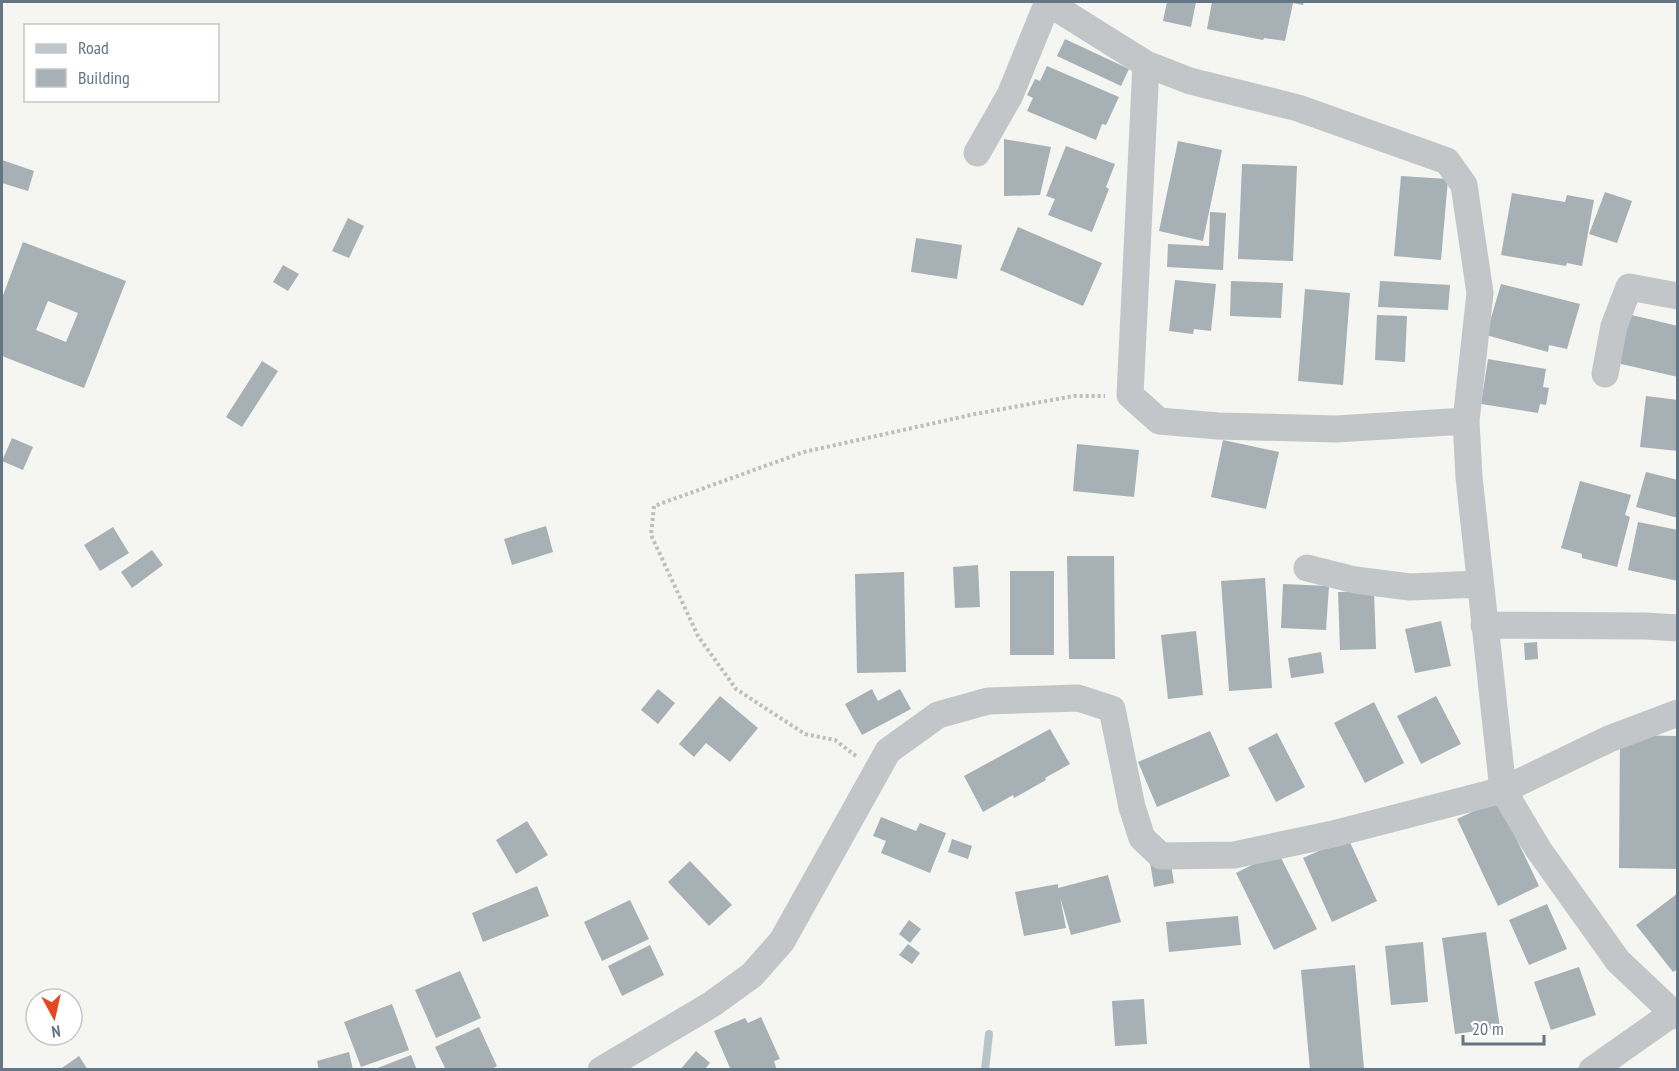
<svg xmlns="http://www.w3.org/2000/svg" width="1679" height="1071" viewBox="0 0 1679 1071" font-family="'PT Sans Narrow',sans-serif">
	<rect width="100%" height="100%" fill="#f5f5f1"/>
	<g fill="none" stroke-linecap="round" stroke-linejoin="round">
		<path stroke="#b8c5c8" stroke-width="8" d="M985,1070L989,1034"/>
	</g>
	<path fill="#a7b0b5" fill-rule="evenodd" d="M1167,2H1196L1191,27L1163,21Z
		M1212,2H1304L1303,5L1293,3L1285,41L1264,38L1263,40L1207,29Z
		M1065,39L1129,69L1121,86L1057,56Z
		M1047,66L1119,97L1106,125L1102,124L1096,140L1027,111L1033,98L1027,95L1035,79L1040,81Z
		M1004,139L1051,147L1040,195L1004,196Z
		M1178,141L1222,150L1203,241L1159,231Z
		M1066,146L1115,164L1106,187L1109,189L1092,232L1048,215L1055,199L1046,196Z
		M2,160L34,171L28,191L2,183Z
		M1242,164L1297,166L1293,261L1238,259Z
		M1401,176L1448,179L1441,260L1394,256Z
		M1605,192L1632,201L1617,243L1589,234Z
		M1512,193L1565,202L1567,195L1594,200L1582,266L1567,263L1566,266L1501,255Z
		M1210,212L1226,213L1223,270L1167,267L1168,244L1209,246Z
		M348,218L364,226L349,258L332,251Z
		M1018,227L1102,263L1083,306L1000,270Z
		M916,238L962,245L957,279L911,272Z
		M23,242L126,281L84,388L2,356V298ZM48,301L78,313L66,342L36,330Z
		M283,265L299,274L288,291L273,282Z
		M1175,280L1216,284L1211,331L1194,329L1193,334L1169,331Z
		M1231,281L1283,283L1281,318L1230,316Z
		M1380,281L1450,285L1448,310L1378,307Z
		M1501,284L1580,304L1567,349L1549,345L1548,352L1486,335Z
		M1305,289L1350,293L1343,385L1298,381Z
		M1619,312L1678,326V377L1608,361Z
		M1377,315L1407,316L1405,362L1375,360Z
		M1488,359L1546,369L1543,387L1549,388L1546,405L1540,404L1538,413L1481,404Z
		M262,361L278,371L242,427L226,417Z
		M1646,396L1678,400V451L1640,447Z
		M12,438L33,447L23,470L2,461Z
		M1223,440L1279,452L1266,509L1211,497Z
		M1077,444L1139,450L1134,497L1073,491Z
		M1646,472L1678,480V518L1636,507Z
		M1580,481L1631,495L1625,515L1630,517L1617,567L1582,558V554L1561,548Z
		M1638,522L1678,530V581L1628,570Z
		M546,526L553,552L512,565L504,539Z
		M113,527L129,553L100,571L84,545Z
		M152,550L163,565L132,588L121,572Z
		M1067,556H1114L1115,659H1069Z
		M978,565L980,607L955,608L953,567Z
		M1010,571H1054V655H1010Z
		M904,572L906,672L857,673L855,574Z
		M1265,578L1272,688L1229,691L1221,581Z
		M1283,584L1329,586L1326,630L1281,628Z
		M1374,591L1376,649L1340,650L1338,592Z
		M1441,621L1451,666L1415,673L1405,629Z
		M1196,631L1203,695L1168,699L1161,635Z
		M1537,642L1538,659L1525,660L1524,643Z
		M1321,652L1324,673L1291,678L1288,658Z
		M658,689L675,703L658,724L641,710Z
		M872,689L878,701L900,689L911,709L862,735L845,704Z
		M720,696L758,728L730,762L706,743L694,757L679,744Z
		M1436,696L1461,744L1421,764L1397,716Z
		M1374,702L1404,763L1365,783L1334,723Z
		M1050,729L1070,764L1045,778L1046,780L1014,798L1013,795L983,812L964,776Z
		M1210,731L1230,776L1157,807L1138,762Z
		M1277,733L1305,787L1276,802L1248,748Z
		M1620,735L1678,736V869L1619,868Z
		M1498,800L1539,886L1498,906L1457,819Z
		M881,817L916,831L920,823L946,833L930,873L881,853L886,841L873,836Z
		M527,821L548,855L516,874L496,840Z
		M1348,838L1377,901L1332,922L1303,858Z
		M952,839L972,846L968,859L948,852Z
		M1278,852L1317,929L1274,950L1236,873Z
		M1170,858L1174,883L1154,887L1150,862Z
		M690,861L732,905L709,926L668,882Z
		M1108,875L1121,922L1071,935L1060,897L1066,928L1024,936L1015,892L1058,884V888Z
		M537,886L549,916L483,942L472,913Z
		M1678,893V969L1673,972L1636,925Z
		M630,900L649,939L602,961L584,922Z
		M1547,904L1567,949L1529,965L1509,920Z
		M1238,916L1241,945L1169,952L1166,922Z
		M909,920L921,929L910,943L899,934Z
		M1486,932L1500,1028L1455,1034L1442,938Z
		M1423,942L1428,1002L1391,1005L1385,946Z
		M908,944L920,953L912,964L899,955Z
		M650,945L664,975L622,996L608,966Z
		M1355,965L1364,1069L1310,1070L1301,970Z
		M1579,967L1596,1015L1551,1030L1534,982Z
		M460,971L481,1018L436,1038L415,990Z
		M1144,999L1147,1044L1115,1046L1112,1001Z
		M392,1004L409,1050L361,1067L344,1022Z
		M761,1017L780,1059L774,1061L777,1070H726L730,1068L714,1031L745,1018L748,1023Z
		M479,1027L497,1066L490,1070H446L435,1047Z
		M696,1051L710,1063L704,1070H680Z
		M349,1052L353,1070H319L317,1061Z
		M411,1055L417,1070H375V1069Z
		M79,1056L88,1070H59Z"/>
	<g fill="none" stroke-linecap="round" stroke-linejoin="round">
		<path stroke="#bcbec0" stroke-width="4" stroke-dasharray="3 3" stroke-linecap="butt" d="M856,756L835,740L805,734L736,689L698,636L651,535L654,506L804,452L975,414L1074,396H1105"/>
		<path stroke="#c2c6c9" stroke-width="27" d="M1047,2L1146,64L1190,81L1298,108L1447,161L1464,185L1480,293L1466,421L1469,477L1503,790L1538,849L1618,961L1673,1013L1678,1016
			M1146,64L1130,395L1159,421L1218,426L1336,429L1466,421
			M977,153L1010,95L1048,2
			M1605,374L1614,326L1629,287L1678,296
			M1307,568L1355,580L1410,587L1480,584
			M1484,625L1645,626L1678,628
			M601,1070L712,1004L752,975L782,941L888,751L938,715L988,701L1078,698L1112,709L1132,807L1142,838L1161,856L1234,855L1333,834L1503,790L1609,739L1678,713
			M1592,1070L1673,1013"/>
	</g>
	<rect width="1679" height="1071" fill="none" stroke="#647683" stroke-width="6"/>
	<rect x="24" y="24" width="195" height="78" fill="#ffffff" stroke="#c1c8cd" stroke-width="1.5"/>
	<rect x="36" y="44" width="30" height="9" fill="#c2c6c9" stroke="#c1c8cd" stroke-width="1.5"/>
	<text x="78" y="54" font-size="18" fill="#647683">Road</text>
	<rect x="36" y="69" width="30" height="18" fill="#a7b0b5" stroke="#c1c8cd" stroke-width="1.5"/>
	<text x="78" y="84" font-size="18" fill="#647683">Building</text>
	<g transform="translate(54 1017) rotate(172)"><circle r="28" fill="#ffffff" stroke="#c1c8cd" stroke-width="1.5"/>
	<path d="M0-4.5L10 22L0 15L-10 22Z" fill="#e54922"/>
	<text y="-9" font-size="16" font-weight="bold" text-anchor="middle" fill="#647683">N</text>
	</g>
	<path d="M1463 1035v9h81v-9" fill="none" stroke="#647683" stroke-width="3"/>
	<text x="1472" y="1035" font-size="18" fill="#647683" stroke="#ffffff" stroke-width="4.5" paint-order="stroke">20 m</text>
</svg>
